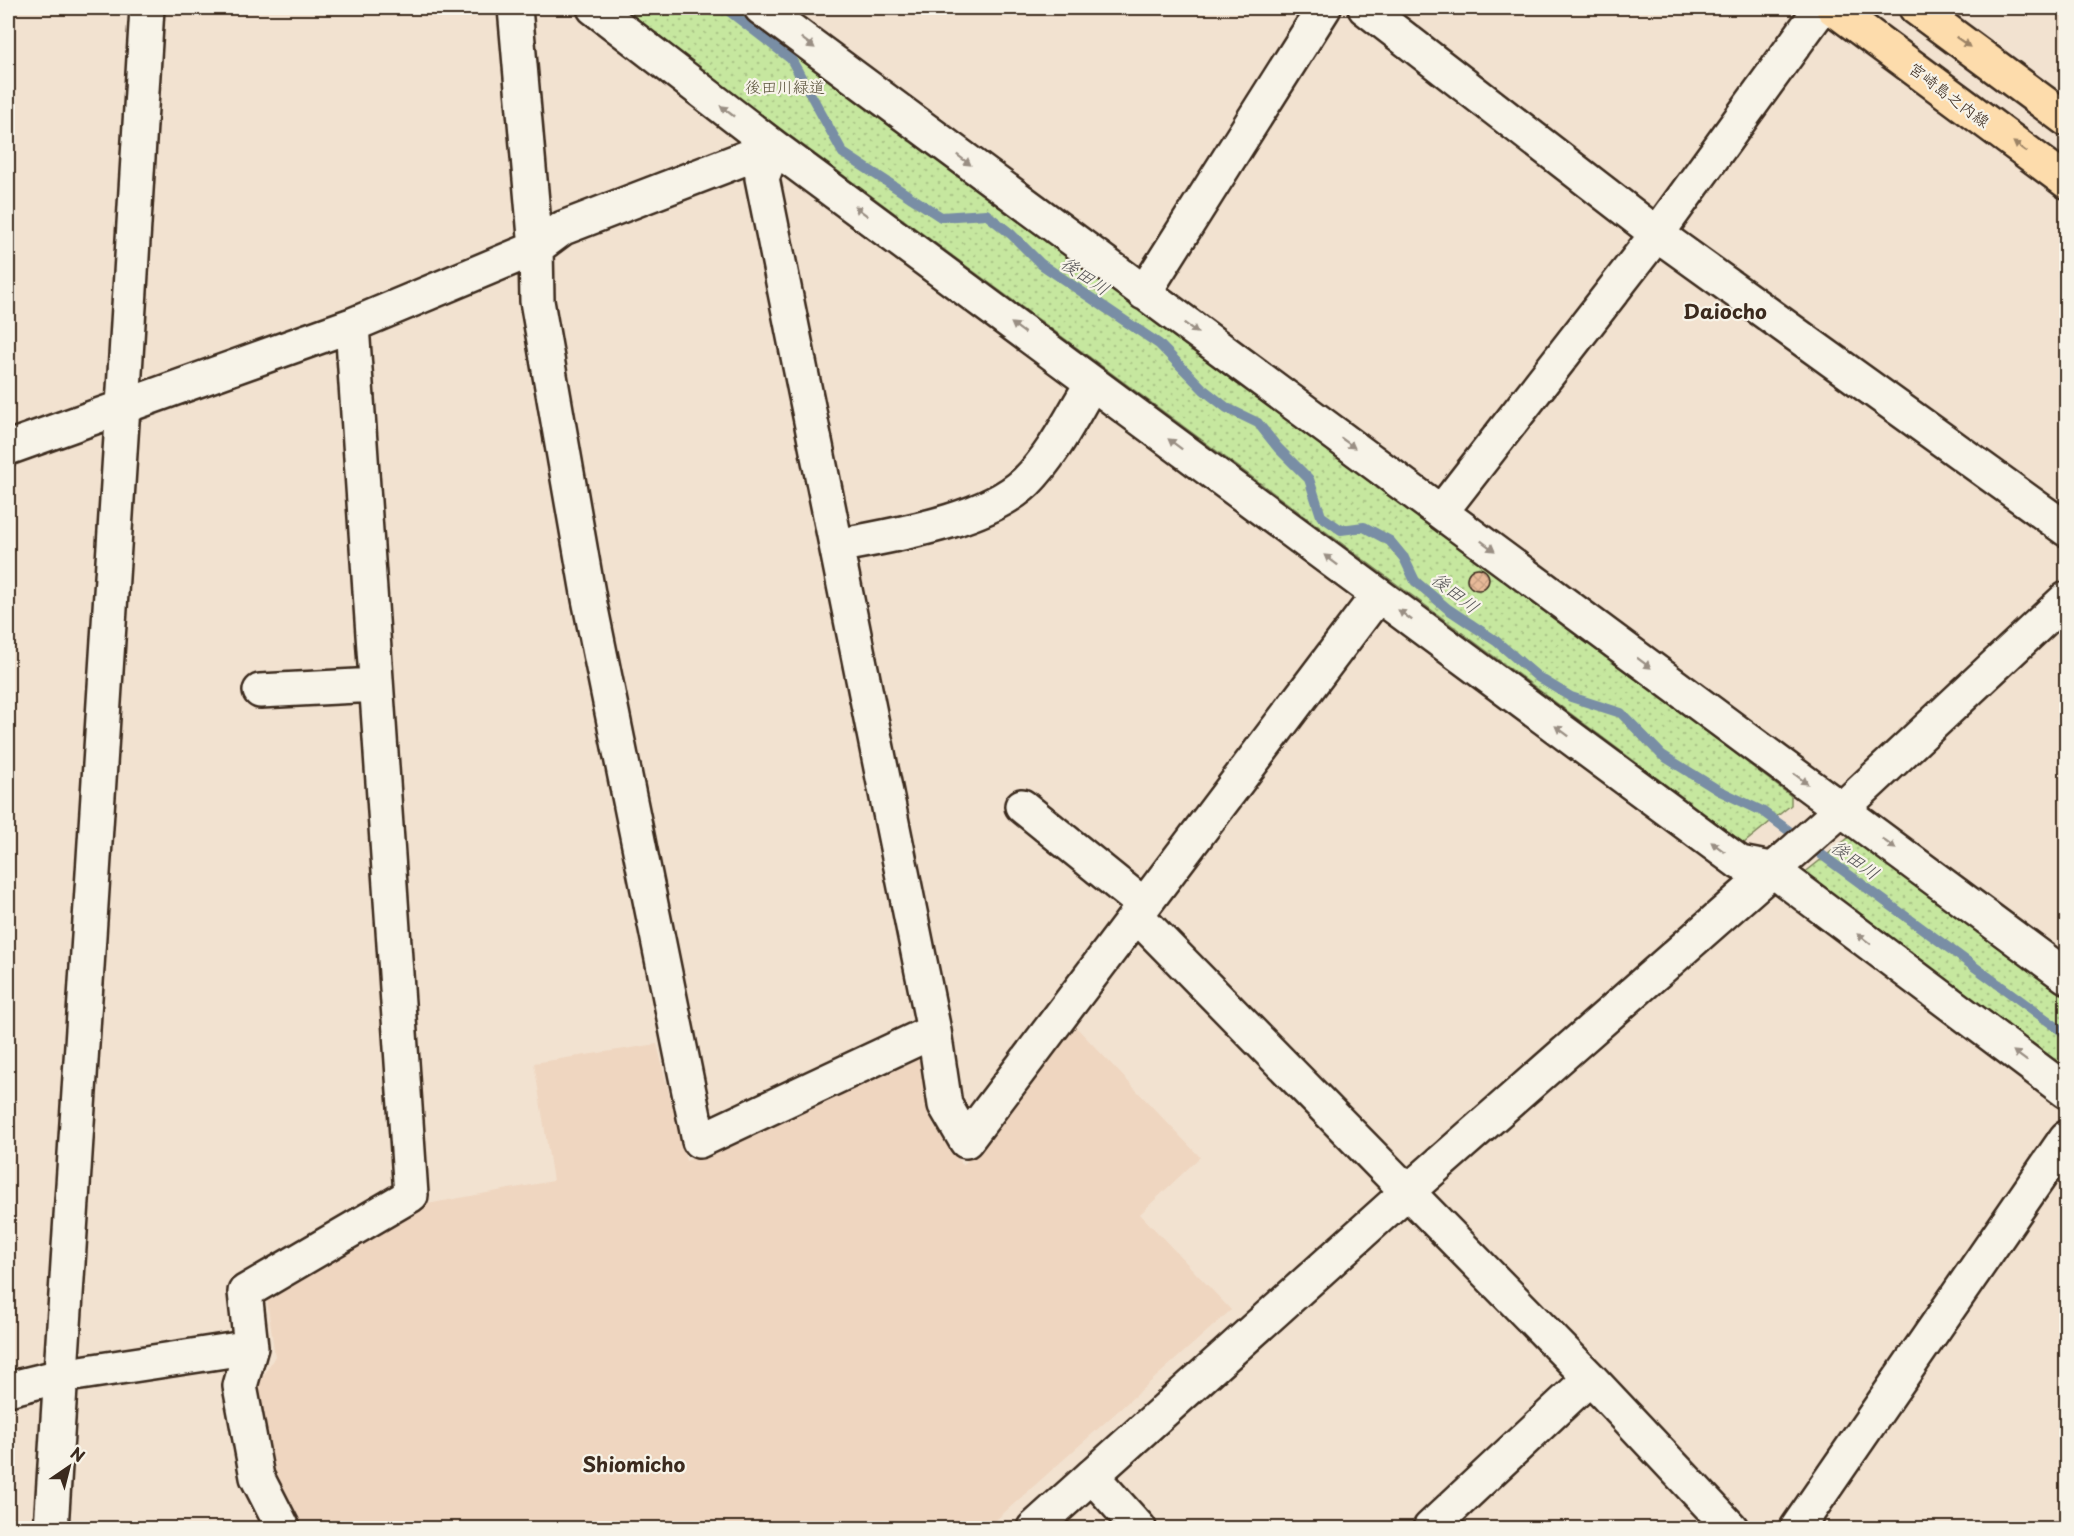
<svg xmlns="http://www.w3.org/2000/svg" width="2074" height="1536" viewBox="0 0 2074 1536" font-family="'Playpen Sans','Klee One',sans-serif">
	<defs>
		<pattern id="park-dots" width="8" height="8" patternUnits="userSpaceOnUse" patternTransform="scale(1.5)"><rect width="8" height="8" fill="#c6e79f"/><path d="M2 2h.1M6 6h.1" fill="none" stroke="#abc688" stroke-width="1.8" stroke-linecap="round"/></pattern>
		<pattern id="building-cross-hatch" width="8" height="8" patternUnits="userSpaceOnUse" patternTransform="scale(1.5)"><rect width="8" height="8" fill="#e8ba99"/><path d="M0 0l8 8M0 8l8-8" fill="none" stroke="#c8a083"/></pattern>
	</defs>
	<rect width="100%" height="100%" fill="#f2e2d0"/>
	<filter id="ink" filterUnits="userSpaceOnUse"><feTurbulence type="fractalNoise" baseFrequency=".0167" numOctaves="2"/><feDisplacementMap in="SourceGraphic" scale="12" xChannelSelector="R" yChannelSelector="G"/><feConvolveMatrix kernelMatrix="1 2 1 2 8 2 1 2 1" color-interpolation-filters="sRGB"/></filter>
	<g filter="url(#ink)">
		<path fill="#efd6c0" d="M1075,1026L1200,1157L1140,1214L1231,1310L987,1528H302L274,1474L256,1389L275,1356L267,1300L275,1288L427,1204L553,1181L534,1063L657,1044L686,1161L744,1139L911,1054L925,1064L933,1124L963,1166Z"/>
		<path fill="url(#park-dots)" stroke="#80885e" stroke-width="1.5" d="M617,8H740L1504,577L1791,796V805L1744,843L1418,600Z
			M1857,833L2066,993V1076L1803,874L1852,835Z"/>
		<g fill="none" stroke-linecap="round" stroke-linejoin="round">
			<path stroke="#798ea5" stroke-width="10" d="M725,8L791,59L843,153L941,217L986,214L1011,234L1041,264L1159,344L1204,390L1227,408L1258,423L1278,448L1309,479L1321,516L1341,530L1364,527L1390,541L1404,558L1415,581L1448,609L1496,641L1538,677L1571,697L1621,713L1662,755L1718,790L1762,811L2066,1034"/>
		</g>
		<path fill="url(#building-cross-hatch)" stroke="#3b2a1e" stroke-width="1.5" d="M1467 579a11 11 0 1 1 22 0a11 11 0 1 1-22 0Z"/>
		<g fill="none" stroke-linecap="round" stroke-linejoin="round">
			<defs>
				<path id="minor" d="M515,8L536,248L537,301L589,599L699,1141L934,1031L945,1105L966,1141L1378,595
					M594,8L774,147L1740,863L1771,869L2066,1091
					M761,8L2066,976
					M1365,8L1657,234L2066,529
					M1144,293L1324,8
					M8,448L352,325L536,248L563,228L774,147L762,178L934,1031
					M1441,512L1657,234L1821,8
					M837,546C892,535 984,522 1026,482C1054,454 1072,416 1092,383
					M260,691L376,685
					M1022,806L1144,905
					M1136,915L1590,1378L1731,1528
					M251,1347L245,1292L411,1195L352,325
					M8,1389L61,1376L251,1347L240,1386L257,1477L283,1528
					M1092,1476L1139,1528
					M1430,1528L1590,1378
					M1797,1528L2066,1138"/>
				<path id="tertiary" d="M51,1528L123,406L147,8
					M1034,1528L1407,1192L1842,809L2066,599"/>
				<path id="primary" d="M1833,8L2066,181
					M1916,8L2066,119"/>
			</defs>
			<use href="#minor" stroke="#3b2a1e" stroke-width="38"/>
			<use href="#tertiary" stroke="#3b2a1e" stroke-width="38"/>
			<use href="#primary" stroke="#3b2a1e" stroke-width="38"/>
			<use href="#minor" stroke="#f7f3e8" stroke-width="33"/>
			<use href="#tertiary" stroke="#f7f3e8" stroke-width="33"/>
			<use href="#primary" stroke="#fddcac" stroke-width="33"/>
		</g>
		<defs><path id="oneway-solid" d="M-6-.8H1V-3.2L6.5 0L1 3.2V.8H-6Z" transform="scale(1.5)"/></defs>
		<g fill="#9c8365">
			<use href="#oneway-solid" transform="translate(1963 42) rotate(36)"/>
			<use href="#oneway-solid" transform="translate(2020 147) rotate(-143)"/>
		</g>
		<g fill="#998e83">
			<use href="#oneway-solid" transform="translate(808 43) rotate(37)"/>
			<use href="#oneway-solid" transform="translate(727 111) rotate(-142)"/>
			<use href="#oneway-solid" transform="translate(964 160) rotate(37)"/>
			<use href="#oneway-solid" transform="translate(861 211) rotate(-143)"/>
			<use href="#oneway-solid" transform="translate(1018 328) rotate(-143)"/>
			<use href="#oneway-solid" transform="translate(1191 328) rotate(36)"/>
			<use href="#oneway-solid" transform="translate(1348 443) rotate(36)"/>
			<use href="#oneway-solid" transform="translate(1175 444) rotate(-143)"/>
			<use href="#oneway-solid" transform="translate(1488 546) rotate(37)"/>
			<use href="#oneway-solid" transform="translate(1331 560) rotate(-143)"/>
			<use href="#oneway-solid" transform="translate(1405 615) rotate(-143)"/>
			<use href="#oneway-solid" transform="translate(1644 663) rotate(37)"/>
			<use href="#oneway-solid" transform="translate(1562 731) rotate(-143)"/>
			<use href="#oneway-solid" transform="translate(1801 779) rotate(37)"/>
			<use href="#oneway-solid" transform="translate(1889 844) rotate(37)"/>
			<use href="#oneway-solid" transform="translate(1718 847) rotate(-143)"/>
			<use href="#oneway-solid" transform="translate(1864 939) rotate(-143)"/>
			<use href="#oneway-solid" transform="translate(2020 1056) rotate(-143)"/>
		</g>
	</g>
	<g text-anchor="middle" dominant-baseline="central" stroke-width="4.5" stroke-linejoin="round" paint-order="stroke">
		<g font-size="16" fill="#575038" stroke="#f7f3e8">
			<text x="785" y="86">後田川緑道</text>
		</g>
		<g font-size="16" fill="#3b2a1e" stroke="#f7f3e8">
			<text transform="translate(1950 94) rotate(37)">宮崎島之内線</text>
		</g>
		<g font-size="18" font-style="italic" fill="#555456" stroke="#f7f3e8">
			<text transform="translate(1086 275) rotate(34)">後田川</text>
			<text transform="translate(1456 592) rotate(38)">後田川</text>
			<text transform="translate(1856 859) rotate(36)">後田川</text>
		</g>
		<g font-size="20" font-weight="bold" fill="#3b2a1e" stroke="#f7f3e8">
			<text x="1725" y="311">Daiocho</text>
			<text x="634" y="1464">Shiomicho</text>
		</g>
	</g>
	<rect width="2074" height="1536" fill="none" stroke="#f7f3e8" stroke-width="30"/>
	<rect x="15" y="15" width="2044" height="1506" fill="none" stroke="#3b2a1e" stroke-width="2" filter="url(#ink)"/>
	<g transform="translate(69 1467) rotate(35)" stroke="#f7f3e8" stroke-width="4.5" paint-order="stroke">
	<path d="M0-4.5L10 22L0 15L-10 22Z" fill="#3b2a1e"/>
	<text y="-9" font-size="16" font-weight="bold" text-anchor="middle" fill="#3b2a1e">N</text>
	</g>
</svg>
